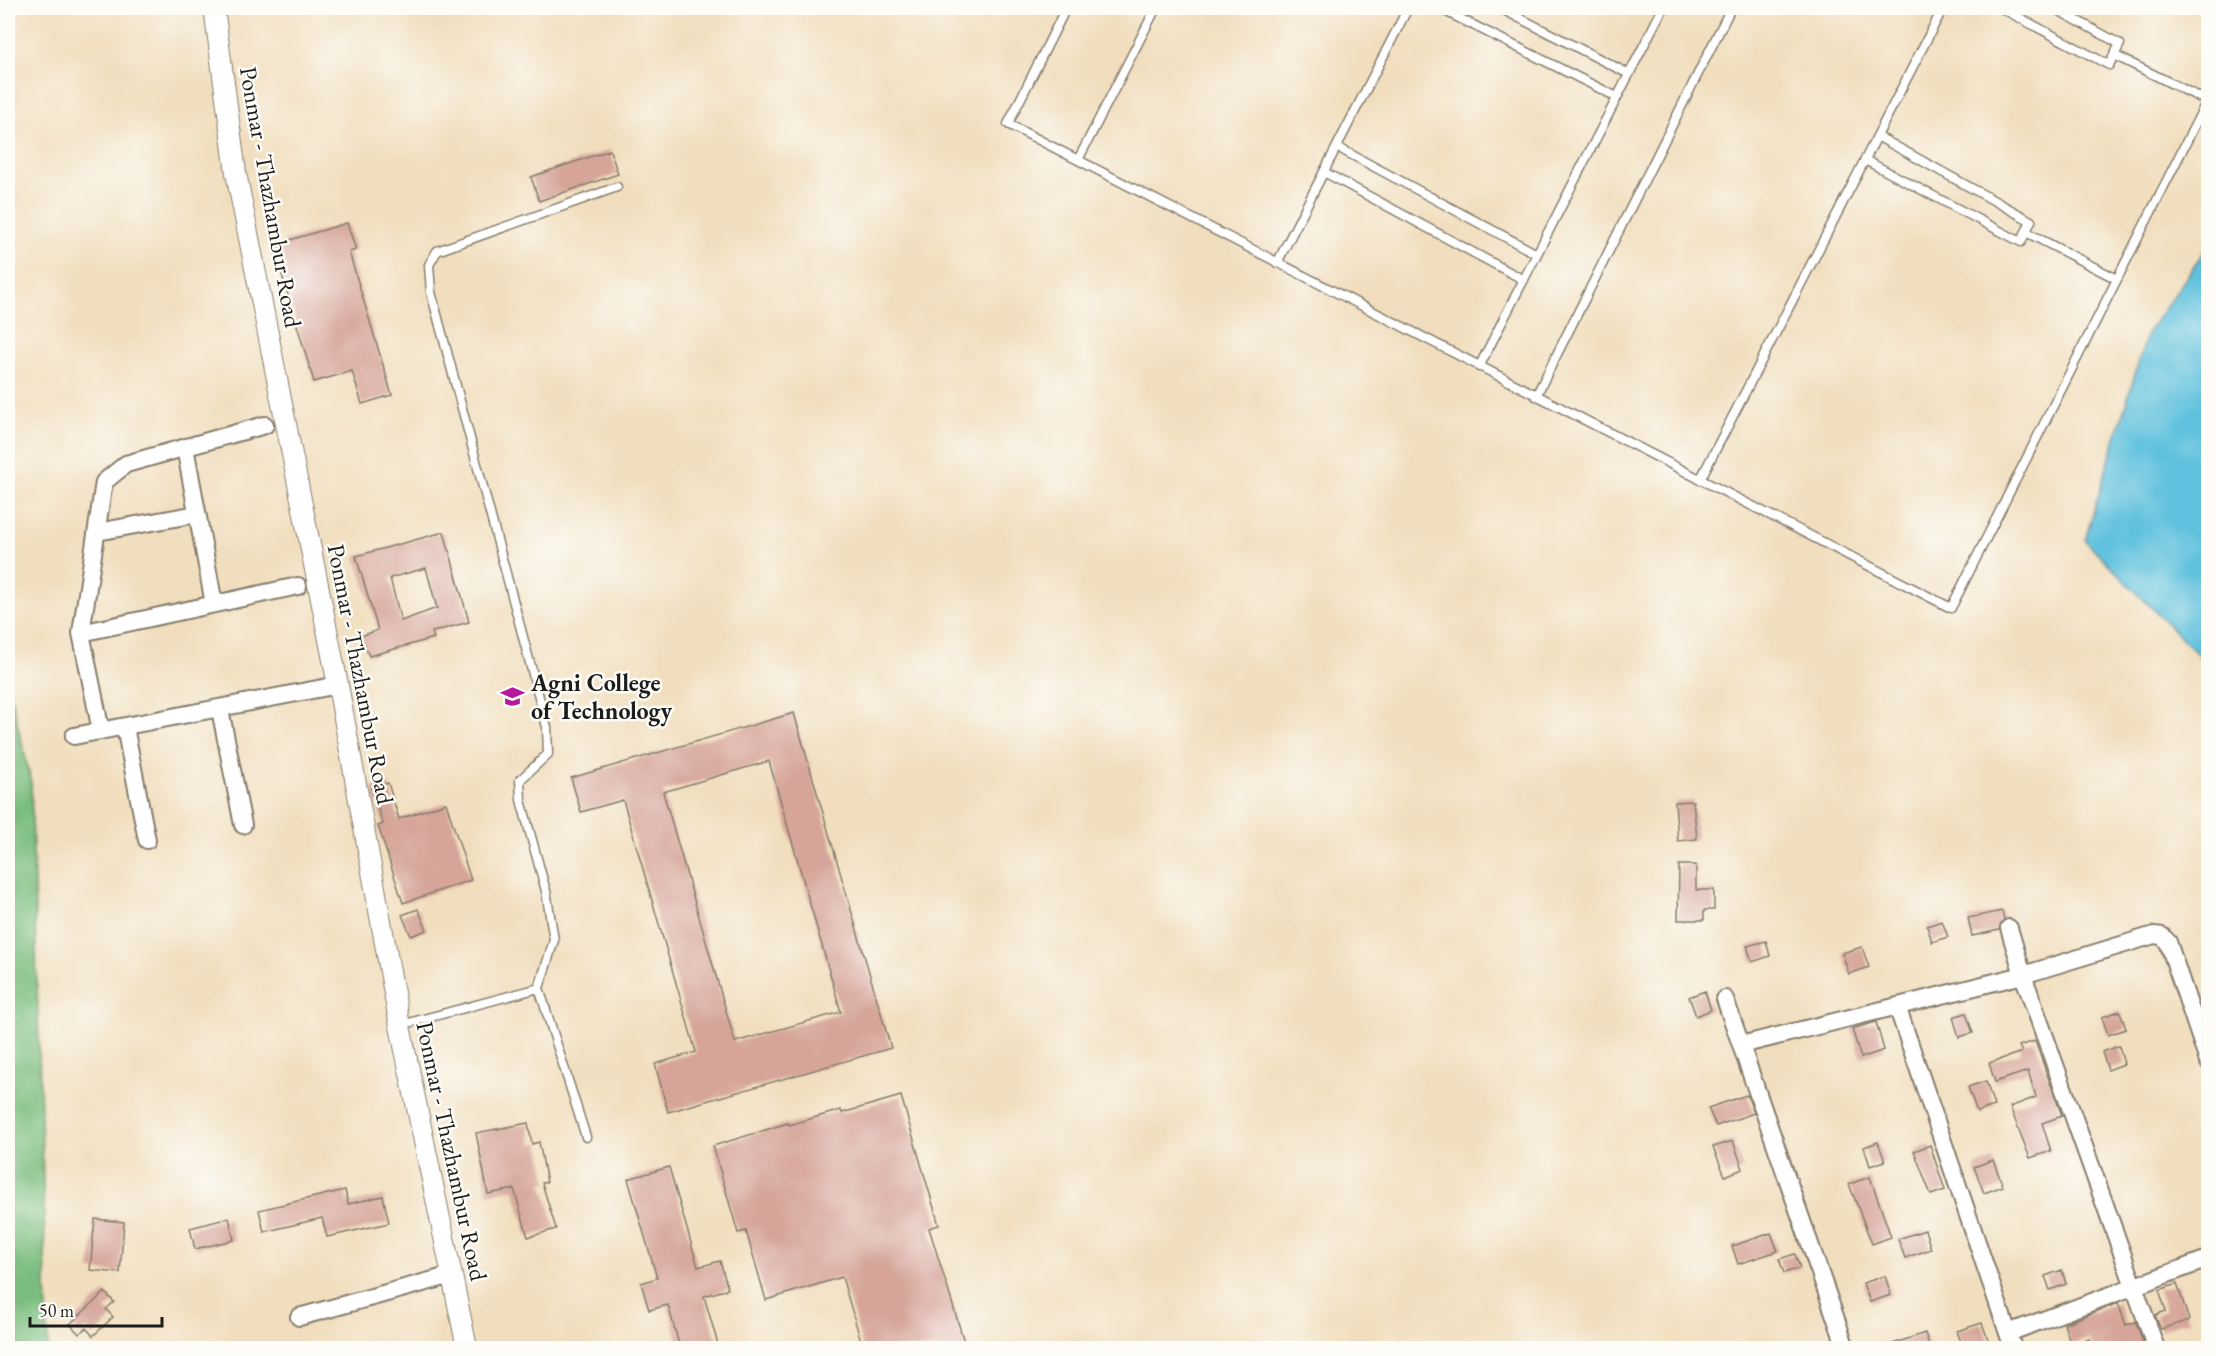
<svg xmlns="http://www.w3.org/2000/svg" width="2216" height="1356" viewBox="0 0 2216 1356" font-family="'EB Garamond',serif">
	<rect width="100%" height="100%" fill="#fdfcf7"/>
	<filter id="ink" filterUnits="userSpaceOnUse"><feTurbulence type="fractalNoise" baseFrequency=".0167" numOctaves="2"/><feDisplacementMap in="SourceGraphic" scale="12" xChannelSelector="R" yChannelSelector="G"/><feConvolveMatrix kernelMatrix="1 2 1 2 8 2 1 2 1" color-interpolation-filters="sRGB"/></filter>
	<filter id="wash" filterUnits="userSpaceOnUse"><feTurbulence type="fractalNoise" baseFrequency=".008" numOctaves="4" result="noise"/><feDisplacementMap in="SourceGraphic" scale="24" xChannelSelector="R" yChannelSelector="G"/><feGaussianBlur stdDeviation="1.35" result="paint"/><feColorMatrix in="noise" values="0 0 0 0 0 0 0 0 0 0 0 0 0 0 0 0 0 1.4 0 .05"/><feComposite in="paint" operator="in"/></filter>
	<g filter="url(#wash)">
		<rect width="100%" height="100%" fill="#f1debe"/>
		<path fill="#7abd7f" stroke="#4b6c4e" stroke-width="1.5" d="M8,685L31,781L48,1348H8Z"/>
		<path fill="#5fc1dd" stroke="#3e6e7c" stroke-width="1.5" d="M2208,246V665L2085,540L2147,334Z"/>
		<g id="blocks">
			<path fill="#d6a499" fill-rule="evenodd" d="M610,150L618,174L539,201L531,177Z
				M347,223L356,250L349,252L392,395L362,404L352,371L314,382L273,245Z
				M444,532L469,622L432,632L434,638L369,656L361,636L378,630L356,556ZM426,568L437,608L401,621L390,578Z
				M794,713L891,1048L668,1112L655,1064L696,1052L623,800L581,812L571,778ZM769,761L841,1012L735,1042L663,792Z
				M388,783L399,819L446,803L471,880L403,903L378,826L383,824L371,788Z
				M1693,801L1697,839L1678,841L1675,802Z
				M1679,865H1696V890H1714V910H1704V920H1678Z
				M418,909L427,930L411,936L402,915Z
				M2002,911L2004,919L1999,930L1972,936L1968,918Z
				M1942,921L1948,937L1932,942L1927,926Z
				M1766,941L1770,956L1752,962L1747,946Z
				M1862,947L1869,967L1849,974L1842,953Z
				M1705,991L1711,1010L1696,1016L1689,997Z
				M2120,1011L2126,1029L2108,1035L2102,1017Z
				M1966,1013L1973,1033L1959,1037L1953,1017Z
				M1876,1022L1884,1050L1861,1058L1852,1029Z
				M2035,1041L2062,1116L2042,1123L2051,1151L2030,1158L2010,1107L2036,1097L2028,1071L1995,1082L1989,1063L2022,1052L2019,1046Z
				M2119,1046L2124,1064L2108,1070L2102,1052Z
				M1986,1081L1994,1106L1977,1112L1968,1087Z
				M1747,1095L1754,1113L1716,1126L1708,1108Z
				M901,1096L939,1225L929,1228L966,1348H863L842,1277L766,1300L746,1231L738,1233L713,1146L788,1123L789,1125L841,1110L842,1113Z
				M528,1123L532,1144L539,1142L547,1182L542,1183L556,1229L528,1237L514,1189L488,1194L476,1133Z
				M1733,1141L1743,1169L1725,1176L1713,1147Z
				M1878,1142L1885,1161L1870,1166L1864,1147Z
				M1930,1145L1945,1190L1931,1195L1914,1151Z
				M1993,1160L2003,1186L1984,1193L1974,1167Z
				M669,1167L698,1267L720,1261L728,1289L704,1296L719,1348H680L668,1305L649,1310L641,1283L657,1278L628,1179Z
				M1870,1177L1891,1237L1872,1244L1849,1184Z
				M345,1190L348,1204L383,1196L389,1223L327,1237L322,1218L264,1232L259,1210Z
				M229,1218L234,1240L195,1249L190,1228Z
				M95,1219L124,1222L120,1273L90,1270Z
				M1925,1230L1931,1249L1905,1258L1898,1239Z
				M1771,1233L1778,1251L1738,1264L1732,1246Z
				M1795,1254L1800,1268L1784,1273L1779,1259Z
				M2062,1270L2066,1284L2050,1290L2045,1276Z
				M1885,1276L1891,1295L1870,1302L1863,1283Z
				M2177,1284L2189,1320L2161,1329L2155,1315L2166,1311L2159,1290Z
				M105,1292L114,1302L106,1309L113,1317L93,1336L86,1328L79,1334L70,1324Z
				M2118,1303L2126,1325L2136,1322L2145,1348H2093L2089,1339L2071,1345L2064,1324Z
				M1982,1323L1990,1345L1963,1348L1957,1331Z
				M1925,1333L1930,1348H1886V1346Z"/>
		</g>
	</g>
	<g filter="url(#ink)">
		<use href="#blocks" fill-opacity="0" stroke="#867d6d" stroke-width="1.5"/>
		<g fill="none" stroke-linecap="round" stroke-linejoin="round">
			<defs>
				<path id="service" d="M1066,8L1008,124L1951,608L2208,99
					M1439,8L1617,97
					M1500,8L1629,74
					M2001,8L2109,65L2120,44L2054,8
					M2114,55L2207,101
					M1337,147L1537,254
					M1078,160L1156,8
					M1865,160L2021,242L2031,221L1877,136
					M1324,172L1524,280
					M2026,232L2117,279
					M1277,263L1408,8
					M1479,367L1663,8
					M1536,396L1731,8
					M1700,480L1943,8
					M539,988L586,1137
					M401,1025L539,988L554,940L546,891L521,800L520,780L548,754L547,727L431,292L429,265L437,251L617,187"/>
				<path id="minor" d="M185,447L214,604
					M97,532L197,514
					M81,633L298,586
					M220,709L243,825
					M125,727L147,840
					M101,731L81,633L104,482L126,464L265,425
					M74,736L338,685
					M2009,928L2023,975L2156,1348
					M1725,999L1846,1348
					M1897,1006L2013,1348
					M1741,1045L2023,975L2154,935L2162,936L2168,942L2208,1061
					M299,1317L452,1275
					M2008,1333L2208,1259"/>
				<path id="tertiary" d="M214,8L236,173L338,685L400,1026L467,1348"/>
			</defs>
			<use href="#service" stroke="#867d6d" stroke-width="11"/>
			<use href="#minor" stroke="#867d6d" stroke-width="20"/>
			<use href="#tertiary" stroke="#867d6d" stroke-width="22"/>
			<use href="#service" stroke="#fff" stroke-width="8"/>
			<use href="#minor" stroke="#fff" stroke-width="16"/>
			<use href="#tertiary" stroke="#fff" stroke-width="20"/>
		</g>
	</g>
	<defs>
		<symbol id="university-bare" viewBox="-9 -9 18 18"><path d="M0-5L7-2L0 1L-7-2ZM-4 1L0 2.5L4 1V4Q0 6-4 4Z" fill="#b5179e" stroke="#fdfcf7" stroke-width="2.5" paint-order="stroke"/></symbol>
	</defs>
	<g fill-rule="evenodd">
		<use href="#university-bare" x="496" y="680" width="33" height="33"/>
	</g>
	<g text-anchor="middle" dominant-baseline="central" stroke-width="5" stroke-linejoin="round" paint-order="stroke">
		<g font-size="24" fill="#1c1c1c" stroke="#fdfcf7">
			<text transform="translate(271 197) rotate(80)">Ponmar - Thazhambur Road</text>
			<text transform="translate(361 674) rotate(79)">Ponmar - Thazhambur Road</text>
			<text transform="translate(452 1151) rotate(78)">Ponmar - Thazhambur Road</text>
		</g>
		<g font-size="24" font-weight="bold" fill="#1c1c1c" stroke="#fdfcf7" text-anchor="start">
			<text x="531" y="682">Agni College<tspan x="531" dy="28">of Technology</tspan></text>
		</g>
	</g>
	<rect width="2216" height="1356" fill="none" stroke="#fdfcf7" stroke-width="30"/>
	<path d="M30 1317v9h132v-9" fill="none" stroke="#1c1c1c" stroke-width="3"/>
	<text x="39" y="1317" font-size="18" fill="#1c1c1c" stroke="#fdfcf7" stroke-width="4.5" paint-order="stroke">50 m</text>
</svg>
